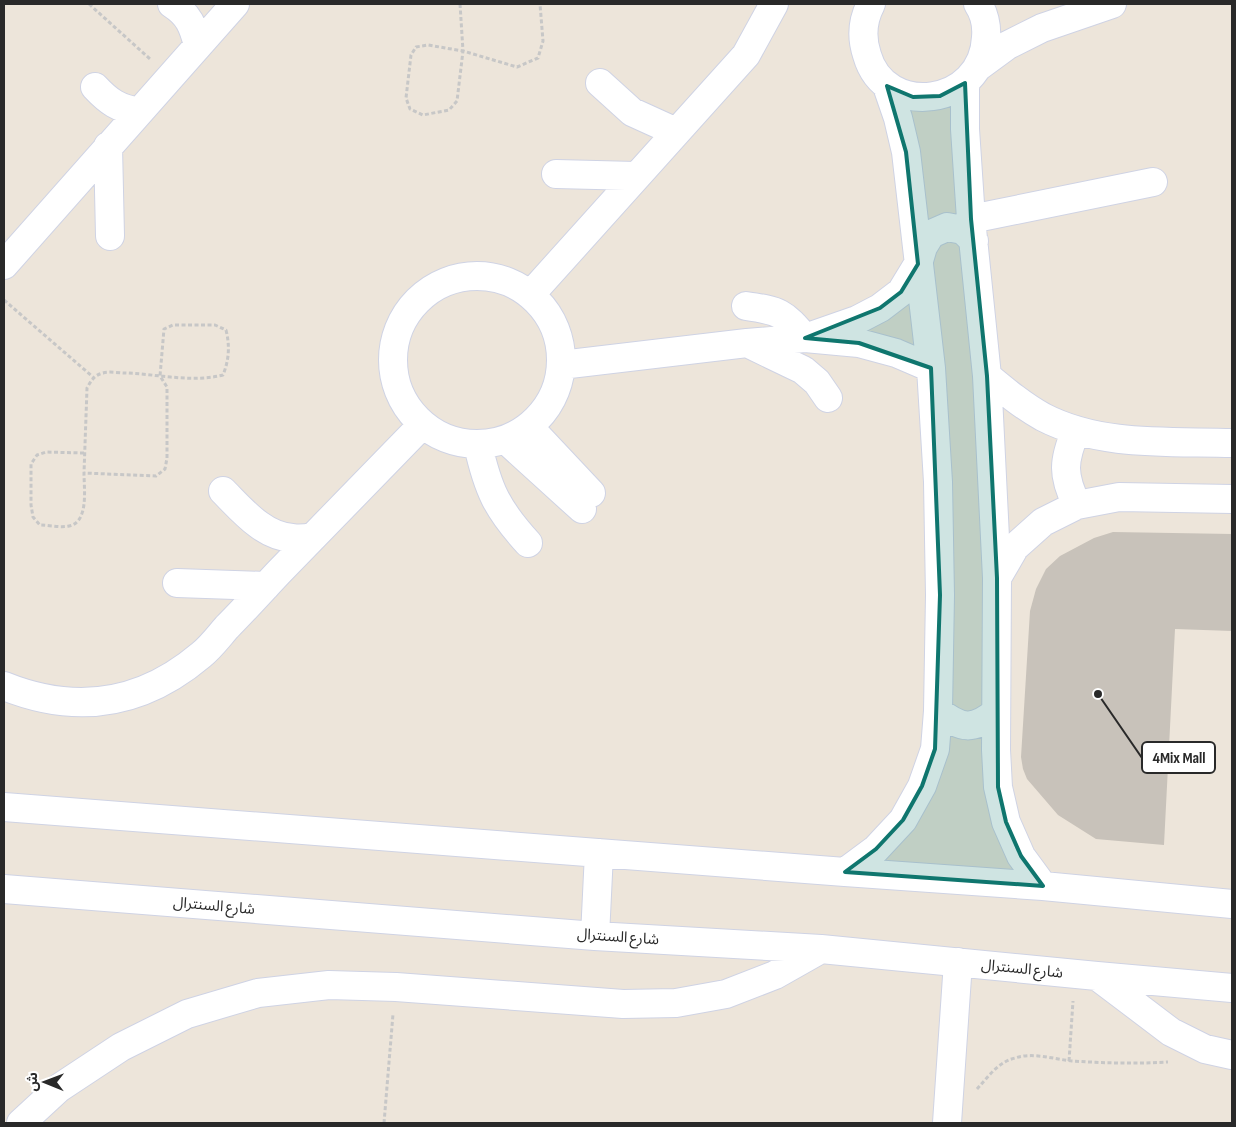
<svg xmlns="http://www.w3.org/2000/svg" width="1236" height="1127" viewBox="0 0 1236 1127" font-family="'Sofia Sans Condensed','Noto Sans Arabic',sans-serif">
	<rect width="100%" height="100%" fill="#ede5da"/>
	<path fill="#c8c2ba" d="M1113,532L1232,534V631L1175,629L1164,845L1096,839L1058,815L1027,779L1023,769L1021,757L1030,611L1036,589L1046,569L1060,556L1094,538Z"/>
	<g fill="none" stroke-linecap="round" stroke-linejoin="round">
		<defs>
			<path id="minor" d="M172,4C189,15 193,26 198,45
				M871,4C862,21 861,37 867,55C885,119 983,107 986,37C987,26 984,13 978,4
				M978,67L1008,45L1042,28L1112,4
				M600,83L632,112L676,132
				M965,83V129L971,219L987,376L997,578L996,750L998,787L1006,822L1021,856L1043,886
				M95,87C109,102 118,108 139,112
				M108,146L110,236
				M556,174L636,176
				M971,219L1153,182
				M4,265L235,4
				M393 360a84 84 0 1 1 168 0a84 84 0 1 1-168 0Z
				M531,294L746,55L774,4
				M746,306C780,311 783,312 805,338
				M814,335L857,320L880,308L901,292L918,264L923,247L931,234L947,227L963,230L974,241
				M747,343L803,370L817,382L828,398
				M561,365L747,343L805,338L859,343L896,353L931,368
				M987,376C1005,391 1023,406 1043,417C1101,447 1169,441 1232,443
				M529,427L591,493
				M1076,430C1063,461 1062,475 1077,505
				M506,440L582,509
				M478,445C488,490 497,509 528,543
				M223,491C242,510 264,537 293,538C300,539 307,538 313,537
				M997,578L1015,547L1043,522L1077,505L1119,497L1232,499
				M177,583L266,586
				M4,686C76,715 142,705 201,655C211,647 219,636 227,627C245,609 262,590 279,572C327,523 374,474 422,425
				M938,711C961,729 973,731 996,712
				M4,807L845,872L1043,886L1232,904
				M845,872L876,849L903,820L922,786L935,749L938,711L940,595L938,482L931,368L906,152L898,118L887,86
				M4,889L595,936L821,949L1097,976L1232,988
				M595,936L599,853
				M1097,976L1171,1032L1205,1049L1232,1055
				M21,1123L59,1088L121,1047L187,1014L258,993L329,985L396,987L623,1004L676,1003L726,994L775,975L821,949
				M947,1123L958,962"/>
		</defs>
		<use href="#minor" stroke="#cfd3e4" stroke-width="30"/>
		<path stroke="#c7c7c7" stroke-width="3" stroke-dasharray="4 2.5" stroke-linecap="butt" d="M89,4L150,59
			M460,4L463,51L428,45L416,47L411,55L406,98L410,109L423,115L449,110L457,101L463,51L517,67L538,58L543,41L540,4
			M4,300L93,377
			M84,453L46,452L37,455L31,464V505L33,517L40,525C49,525 60,528 69,526C89,522 84,489 84,473L156,476L165,469L167,458V387L160,376L164,329L173,325H215L226,330C230,346 229,360 223,375C192,383 157,374 126,373C119,373 109,371 103,373C94,375 91,381 87,388L84,473
			M1069,1061L1073,1001
			M977,1089C988,1077 998,1062 1015,1058C1033,1052 1053,1059 1072,1061C1104,1063 1136,1064 1168,1062
			M384,1123L393,1014"/>
		<use href="#minor" stroke="#fff" stroke-width="28"/>
	</g>
	<path fill="#0f766e" fill-opacity="0.2" stroke="#0f766e" stroke-width="4" stroke-linejoin="round" d="M965,83L971,219L987,376L997,578L998,787L1006,822L1021,856L1043,886L845,872L876,849L903,820L922,786L935,749L940,595L931,368L859,343L805,338L880,308L901,292L918,264L906,152L887,86L913,97L940,96Z"/>
	<g text-anchor="middle" dominant-baseline="central" stroke-width="4" stroke-linejoin="round" paint-order="stroke">
		<g font-size="15" fill="#292929" stroke="#fff">
			<text transform="translate(214 906) rotate(5)">شارع السنترال</text>
			<text transform="translate(618 937) rotate(4)">شارع السنترال</text>
			<text transform="translate(1022 969) rotate(6)">شارع السنترال</text>
		</g>
	</g>
	<path fill="none" stroke="#292929" stroke-width="2" d="M1098 694L1142 758"/>
	<circle fill="#292929" stroke="#fff" stroke-width="2" cx="1098" cy="694" r="5"/>
	<rect fill="#fff" stroke="#292929" stroke-width="2" x="1142" y="742" width="73" height="31" rx="5"/>
	<g font-size="16" text-anchor="middle" font-weight="bold" fill="#292929">
		<text x="1179" y="763">4Mix Mall</text>
	</g>
	<rect width="1236" height="1127" fill="none" stroke="#292929" stroke-width="10"/>
	<g transform="translate(45 1082) rotate(271)" stroke="#ffffff" stroke-width="4" paint-order="stroke">
	<path d="M0-4L9 19L0 12L-9 19Z" fill="#292929"/>
	<text y="-8" font-size="14" font-weight="bold" text-anchor="middle" fill="#292929">ش</text>
	</g>
</svg>
